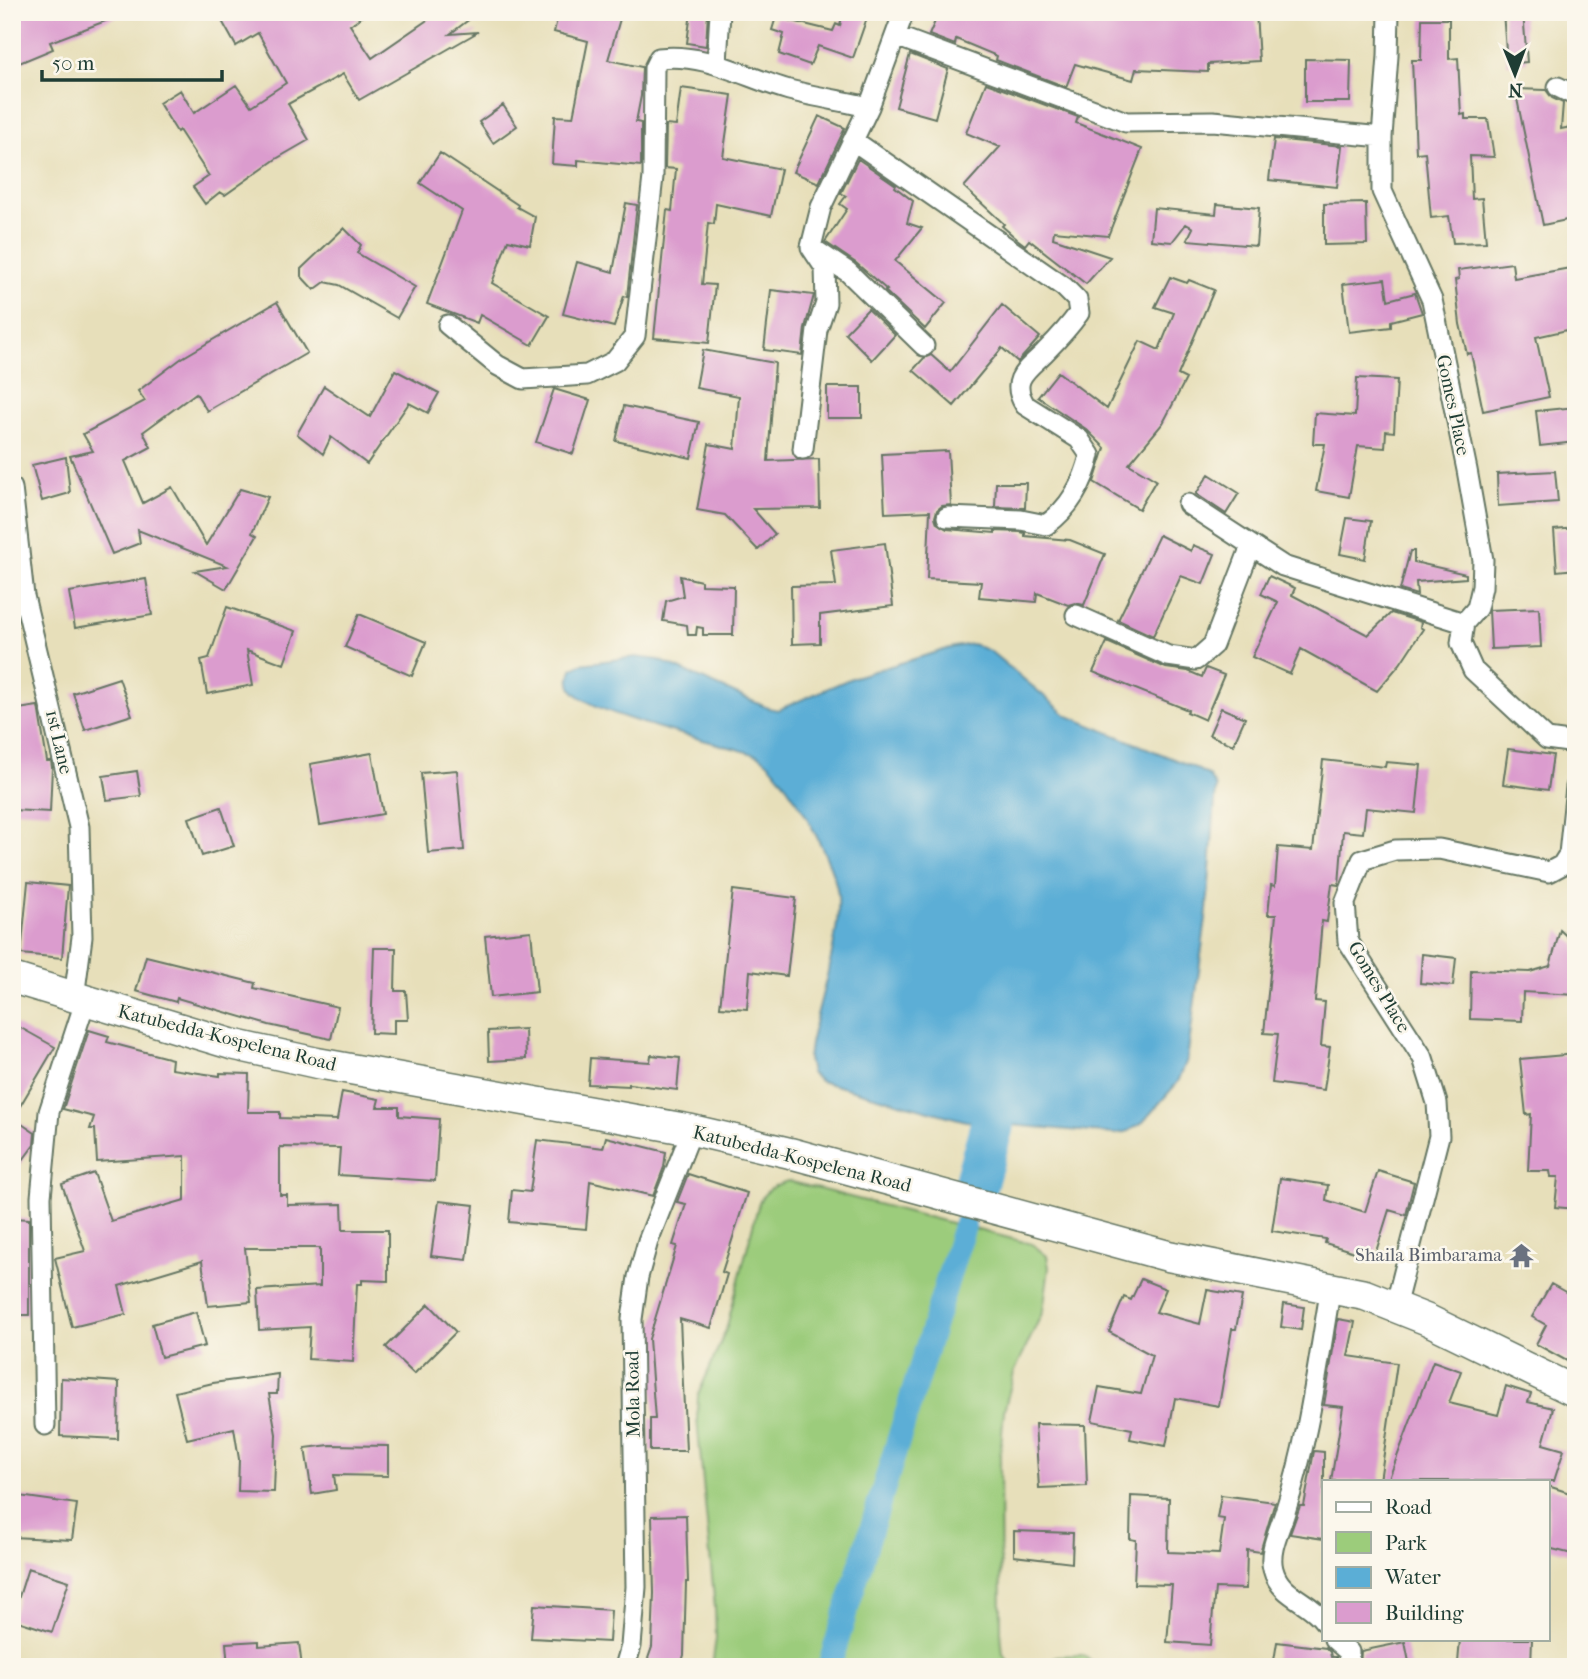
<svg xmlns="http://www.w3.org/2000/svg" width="1588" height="1679" viewBox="0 0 1588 1679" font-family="'IM FELL French Canon',serif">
	<rect width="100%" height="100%" fill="#fbf7ec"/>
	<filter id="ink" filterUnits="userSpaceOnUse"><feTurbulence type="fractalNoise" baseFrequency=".0143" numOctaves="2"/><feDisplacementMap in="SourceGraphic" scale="14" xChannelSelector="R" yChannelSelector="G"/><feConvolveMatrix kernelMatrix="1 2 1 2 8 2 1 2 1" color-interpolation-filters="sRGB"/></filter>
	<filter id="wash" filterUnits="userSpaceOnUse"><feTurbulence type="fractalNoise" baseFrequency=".00686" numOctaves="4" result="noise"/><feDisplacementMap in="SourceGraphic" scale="28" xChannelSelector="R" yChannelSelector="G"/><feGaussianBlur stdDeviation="1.57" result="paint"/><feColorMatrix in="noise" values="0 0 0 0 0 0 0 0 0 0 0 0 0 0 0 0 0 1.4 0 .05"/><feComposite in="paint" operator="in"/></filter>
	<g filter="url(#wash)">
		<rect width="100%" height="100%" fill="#e7dfba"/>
		<path fill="#9ccc7b" stroke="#5e8458" stroke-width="2" d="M788,1181L1032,1244L1047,1256L1049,1268L1043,1311L1014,1373L1004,1411L1000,1457L1001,1633L1003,1654L1013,1667H712L716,1638L715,1608L697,1419L698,1395L726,1330L759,1202C767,1189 774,1185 788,1181Z
			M1082,1655L1101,1667H1039L1057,1656Z"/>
		<path fill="#5baed6" stroke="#3d7685" stroke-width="2" d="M972,644L990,651L1068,716L1193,767L1208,775L1216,787L1207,911L1187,1060L1178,1082L1143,1122L1129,1131L1115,1134L966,1121L820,1081L811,1073L808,1059L810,1044C819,1003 841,936 838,895C836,872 810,821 797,801C785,785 776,767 760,756C723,743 589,716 572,689C568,682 570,676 572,669L581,664L636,657L659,660L768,708L778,710L854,677L954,647Z"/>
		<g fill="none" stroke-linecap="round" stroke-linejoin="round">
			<path stroke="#5baed6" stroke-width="24" d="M829,1667L964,1226"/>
			<path stroke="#5baed6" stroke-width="44" d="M975,1186L992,1125"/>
		</g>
		<g id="blocks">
			<path fill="#db9cce" d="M28,12H124V14L50,42L53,49L12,66V20Z
				M217,12H368L350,25L372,58L439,12H479L450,34L478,32L359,100L343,74L288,104L309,140L276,159L225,195L220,192L205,204L193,187L209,176L179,130L177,132L159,103L180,90L194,113L236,85L251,106L286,83L258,33L236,46Z
				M559,12H622L608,60L642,67L641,96L636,122L641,123V166L578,160V166L552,164L555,116L573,117L588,41L554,32Z
				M691,12H708L706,46L687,43Z
				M843,12H869L853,58L818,46L810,65L779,54L784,34L772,30L776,17L833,31L836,24L840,26Z
				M939,12H1143L1167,17V12H1256L1259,61L1208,64V72L1136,69L1133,80L1075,64L1066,87L996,60L997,56L956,39L955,45L929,35Z
				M1503,12H1523L1527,62L1507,64Z
				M1422,19H1449V59L1458,58L1461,115L1465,114V119H1488L1494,157L1470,156L1472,199L1482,198L1486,242L1453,243L1449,216L1431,218L1425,152L1416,153L1412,60H1421Z
				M910,54L948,69L935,118L896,107Z
				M1305,59L1351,60L1350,102H1305Z
				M986,83L1078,117L1076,123L1142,149L1108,236L1054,231L1053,238L1110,257L1086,284L1029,240L1025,245L1017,239L1002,226L1004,224L964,187L1000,147L966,133Z
				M681,88L732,95L723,157L781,169L771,216L716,204L714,224L708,223L702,284L715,285L709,343L654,338L667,210L672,211L676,169L665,168L666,125L676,126Z
				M1515,89L1546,90L1552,98L1563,103L1561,129L1576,126V218L1543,225Z
				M503,105L517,126L493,143L479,122Z
				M819,116L845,128L819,183L793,172Z
				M1274,139L1342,146L1337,187L1269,180Z
				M440,153L518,205L517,207L535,217L530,245L508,240L492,283L549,316L532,345L480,315L477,323L427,304L462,211L420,183Z
				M858,159L896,185L895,187L913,201L907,223L922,228L895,261L946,303L925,329L885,291L887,290L856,263L825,242L847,209L840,204L846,196L841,193Z
				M626,203L637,205L627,297L624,296L614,327L563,314L577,262L613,272Z
				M1366,203L1367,244L1324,245V204Z
				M1217,204L1259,208L1256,246L1187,240L1193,228L1186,224L1172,242L1151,240L1154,208L1216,214Z
				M344,228L361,245L357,253L415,287L397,318L339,285L325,282L314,290L301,276V269Z
				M1512,263L1514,278L1576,267V328L1536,337L1549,397L1483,411L1471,353L1467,354L1460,324L1455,280L1459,279L1458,270Z
				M1170,277L1187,283L1189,280L1214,290L1178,375L1186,379L1163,423L1129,464L1156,480L1139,509L1094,482L1105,448L1086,429L1038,397L1058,372L1107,409L1140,341L1159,350L1174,313L1155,307Z
				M1385,279L1388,300L1415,293L1422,313L1391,321V327L1349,332L1343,284Z
				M771,290L814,295L805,328L802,355L764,350Z
				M277,302L307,353L207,411L196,393L143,432L151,447L125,461L143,503L172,487L206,545L240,489L268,497L252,533L257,536L226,589L195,571L227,566L138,530L140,543L112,554L70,456L93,451L83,434L145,401L138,391L182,358Z
				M1002,305L1040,337L1018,362L1002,348L954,406L913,370L924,358L931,355L950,372Z
				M868,309L895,335L872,360L845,333Z
				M703,350L775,363L768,461L819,459L820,508L753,509L775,534L758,550L725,515L697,510L709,444L735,449L739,396L696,388Z
				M395,370L439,393L428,413L409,403L367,464L331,437L323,454L297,434L324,386L370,417Z
				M1357,378L1397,380L1394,432L1386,431L1385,448L1358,446L1349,497L1316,491L1325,444H1313L1315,413L1355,416Z
				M827,387H862V418H827Z
				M554,389L590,400L573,454L536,442Z
				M624,406L699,422L691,458L616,441Z
				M1576,407V442L1540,446L1536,411Z
				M948,451L951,505L942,506L937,510L935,517L937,523L947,529L995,533V531L1020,532L1025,533V536L1070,540L1105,554L1084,605L1075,603L1068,605L1037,593L1036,602L979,597L981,582L927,579L930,511L885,513L882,454Z
				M66,457L70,493L42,501L32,465Z
				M1555,471L1558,502L1498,506L1497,474Z
				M1209,474L1239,493L1226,514L1196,494Z
				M996,483H1026L1025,508L995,507Z
				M1347,518L1371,521L1365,559L1340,554Z
				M1576,528V569L1557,571L1554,530Z
				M1159,535L1191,551L1193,545L1215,554L1203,584L1181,576L1153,636L1118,620Z
				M885,543L893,606L820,615V643L792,644L791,586L836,585L831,550Z
				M1410,551H1414V562L1466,574V578L1416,582L1417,595L1400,590Z
				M680,576L701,581V585L734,586L733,635H703V628L697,627L696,635H688L687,625L663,621L666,601L683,596Z
				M1269,576L1295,588L1292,595L1368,635L1391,613L1421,622L1420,627L1423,629L1400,664L1377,691L1301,649L1290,674L1252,657L1278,602L1261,594Z
				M146,579L152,615L75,628L69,592Z
				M227,607L296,631L284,664L247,650L253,685L207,694L201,660L209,658Z
				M1539,608L1541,647L1491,649L1489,610Z
				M359,614L426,642L412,676L345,647Z
				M1107,642L1166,668L1188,671L1202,677L1206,668L1224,675L1205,720L1187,712L1188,710L1093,672Z
				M119,678L132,715L85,730L73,693Z
				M38,706L47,761H51L52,767L50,812L12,810V710Z
				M1221,708L1245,718L1233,745L1209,735Z
				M1508,749L1553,755L1548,790L1503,784Z
				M372,753L383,814L320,825L310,764Z
				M1323,760L1385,767L1386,762L1421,765L1416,813L1366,808L1363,833L1343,831L1339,885L1332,884L1327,922L1322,921L1315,1001L1325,1002L1321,1046L1330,1047L1324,1090L1272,1083L1278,1034L1264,1033L1276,915H1268L1271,885L1275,886L1278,847L1313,850Z
				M457,770L464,850L428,853L421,773Z
				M137,771L141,796L107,800L103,776Z
				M221,807L234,846L202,856L189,818Z
				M28,882L68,886L62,958L21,954Z
				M733,890L796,898L787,976L750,971L747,1009L720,1007Z
				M1560,930L1576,945V995L1523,992L1522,1021L1470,1019L1471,970L1530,972L1550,966Z
				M531,931L537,992L491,997L485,936Z
				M374,948H396L395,991H406L408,1020H394V1034L371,1033Z
				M1422,954L1456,958L1453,986L1420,983Z
				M146,956L255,983L254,988L338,1007L331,1039L269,1025L177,998L176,1002L136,991Z
				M12,1023L55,1047L13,1118L35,1133L34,1145L12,1175Z
				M525,1029L526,1059L489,1061L488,1031Z
				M89,1030L109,1036L107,1042L172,1059L171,1069L220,1076V1073L249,1074L248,1112H280V1118L337,1120L342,1092L379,1099L377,1107H399V1116L439,1119L435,1181L338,1175L340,1148L280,1147V1195H287V1205L342,1204L343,1230H388V1281L362,1280V1284H357L353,1362L308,1359L310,1327L259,1330L257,1290L320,1286V1248H245L251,1302L208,1306L202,1261L119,1286L126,1314L72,1327L55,1258L85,1251L62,1184L94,1173L111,1221L185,1200V1156L97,1162L95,1129H90L94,1117L63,1109Z
				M1576,1054V1209L1555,1207L1558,1177H1551L1550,1171H1528L1531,1114L1526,1115L1520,1059Z
				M651,1055L680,1058L677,1090L629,1084V1086L588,1084L590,1058L650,1062Z
				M606,1137L666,1152L664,1167L653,1196L590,1181L586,1229L509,1222L512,1190L530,1192L537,1140L603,1148Z
				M1378,1171L1414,1182L1406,1215L1389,1210L1374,1258L1325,1243L1326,1239L1272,1231L1280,1178L1328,1185L1326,1200L1365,1212Z
				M688,1174L747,1193L722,1272L727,1274L711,1328L680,1319L686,1451H650V1419H655L649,1339L677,1246L673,1245L686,1204L677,1202Z
				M439,1201L474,1205L467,1260L431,1256Z
				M12,1218L29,1219V1315H12Z
				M1141,1279L1166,1289L1156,1312L1200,1324L1207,1290L1242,1296L1236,1329H1232L1219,1406L1175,1398L1166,1446L1130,1439L1132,1429L1092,1421L1099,1387L1141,1394L1152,1355L1109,1332L1124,1297L1131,1300Z
				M1551,1284L1576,1298V1366L1536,1344L1546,1325L1532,1317Z
				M429,1304L456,1332L414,1374L386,1347Z
				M1284,1304L1304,1307L1301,1330L1281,1327Z
				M196,1312L205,1346L161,1357L152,1324Z
				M1338,1319L1355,1322L1348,1356L1397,1363L1380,1481H1331L1343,1407L1324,1405Z
				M1433,1361L1461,1371L1449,1403L1498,1415L1506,1386L1531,1394L1528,1402L1553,1408L1543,1444L1564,1450L1554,1481H1388Z
				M278,1374L277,1394H269L276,1434L274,1492L238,1491L239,1459L234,1428L187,1439L175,1392L213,1383Z
				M61,1378L119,1382L118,1439L60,1436Z
				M1035,1424L1085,1425L1087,1486L1039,1488Z
				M330,1445L388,1446V1476L334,1475L336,1490L312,1494L305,1448Z
				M1314,1451L1324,1452V1539L1290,1534L1300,1506H1304Z
				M1548,1486L1576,1495V1555L1548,1548Z
				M12,1495L77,1504L72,1540L12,1537Z
				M1221,1495L1275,1502L1260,1552L1247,1550L1246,1589L1215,1588L1210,1645L1167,1642L1172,1585L1134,1584L1136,1540L1130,1539L1131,1496L1169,1498L1168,1552L1219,1554L1224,1519L1217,1518Z
				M686,1515L688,1582H686L684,1655L680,1667H645L652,1647L654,1593L652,1516Z
				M1014,1531L1073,1533L1072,1563L1014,1556Z
				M28,1568L69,1581L52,1632L12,1619Z
				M534,1605L611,1610L609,1642L531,1638Z
				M1460,1639H1532L1531,1666L1458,1663Z
				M259,1641V1646L299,1643L302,1667H228L226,1643Z
				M1277,1642L1326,1648L1330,1652L1331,1657H1336V1667H1273Z
				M1405,1642L1410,1667H1360L1361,1651Z"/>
		</g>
	</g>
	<g filter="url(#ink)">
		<use href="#blocks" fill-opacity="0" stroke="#657663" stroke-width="2"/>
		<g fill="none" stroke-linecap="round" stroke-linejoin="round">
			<defs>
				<path id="street" d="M1389,12L1388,56L1382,137V191L1432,300L1467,470L1483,560L1482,587L1477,608L1464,623L1461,643L1473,670L1547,739L1576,743
					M896,36L1126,122L1213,121L1382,137
					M717,63L720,12
					M1558,87L1576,96
					M854,141L1064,287L1077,300L1079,313C1069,327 1058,339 1046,351C1030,368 1008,378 1025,405L1079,439L1090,455C1084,483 1069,509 1046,525L1021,520L947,517
					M818,252L848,272L924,346
					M448,325L497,365L523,379L587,375L615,361L635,336L653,177L654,68L659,58C705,52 746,78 789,90C816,97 843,101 869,107
					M803,449L817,330L826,303L825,268L811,247L821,207L869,107L904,12
					M12,488L24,596L79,827L82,937L74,998
					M1188,504L1283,566L1464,623
					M1076,615L1168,656L1196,660L1213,645L1251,546
					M1395,1307L1439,1136L1437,1103L1423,1058L1348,941L1345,903L1362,860L1395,850L1439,849L1549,872L1562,865L1569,854L1576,787
					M45,1425L41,1197L49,1112L85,1002
					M1324,1621C1309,1600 1280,1597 1273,1569C1268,1551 1280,1529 1285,1512C1309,1439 1318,1362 1331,1287
					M1334,1639L1349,1652L1348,1667
					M625,1667L631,1646L636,1587L632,1319L638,1277L648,1241L692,1130"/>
				<path id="primary" d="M12,978L231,1044L317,1063L692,1130L790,1153L1168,1256L1365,1295L1428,1320L1576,1392"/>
			</defs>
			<use href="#street" stroke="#657663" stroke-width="23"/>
			<use href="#primary" stroke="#657663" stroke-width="33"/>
			<use href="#street" stroke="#fff" stroke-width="19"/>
			<use href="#primary" stroke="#fff" stroke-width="30"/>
		</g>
	</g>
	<defs>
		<symbol id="temple-bare" viewBox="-9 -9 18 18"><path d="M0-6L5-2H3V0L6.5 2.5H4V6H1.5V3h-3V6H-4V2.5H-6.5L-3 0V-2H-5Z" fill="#6b7280" stroke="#fbf7ec" stroke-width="2.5" paint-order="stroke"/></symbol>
	</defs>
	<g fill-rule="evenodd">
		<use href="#temple-bare" x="1504" y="1238" width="35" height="35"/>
	</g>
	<g text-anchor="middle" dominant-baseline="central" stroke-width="5" stroke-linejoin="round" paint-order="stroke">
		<g font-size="19" fill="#1f3d34" stroke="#fbf7ec">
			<text transform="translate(1453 405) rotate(78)">Gomes Place</text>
			<text transform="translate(59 742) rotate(77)">1st Lane</text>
			<text transform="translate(1379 987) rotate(59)">Gomes Place</text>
			<text transform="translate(227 1038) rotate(14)">Katubedda-Kospelena Road</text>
			<text transform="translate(802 1159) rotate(14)">Katubedda-Kospelena Road</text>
			<text transform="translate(633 1394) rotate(-91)">Mola Road</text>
		</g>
		<g font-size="19" fill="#5b616d" stroke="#fbf7ec" text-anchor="end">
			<text x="1502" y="1255">Shaila Bimbarama</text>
		</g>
	</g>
	<rect width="1588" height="1679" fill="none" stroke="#fbf7ec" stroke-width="42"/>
	<rect x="1322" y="1480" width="228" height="161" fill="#fbf7ec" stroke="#a3ada2" stroke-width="2"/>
	<rect x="1336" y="1502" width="35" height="10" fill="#ffffff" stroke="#a3ada2" stroke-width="2"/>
	<text x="1385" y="1514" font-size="21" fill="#1f3d34">Road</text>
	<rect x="1336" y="1532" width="35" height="21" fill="#9ccc7b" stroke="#a3ada2" stroke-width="2"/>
	<text x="1385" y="1550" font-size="21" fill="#1f3d34">Park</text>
	<rect x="1336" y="1567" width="35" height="21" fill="#5baed6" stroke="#a3ada2" stroke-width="2"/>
	<text x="1385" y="1584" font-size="21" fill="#1f3d34">Water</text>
	<rect x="1336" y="1602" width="35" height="21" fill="#db9cce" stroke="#a3ada2" stroke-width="2"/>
	<text x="1385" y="1620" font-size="21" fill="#1f3d34">Building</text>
	<g transform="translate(1515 74) rotate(179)" stroke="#fbf7ec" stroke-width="5" paint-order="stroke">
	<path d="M0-5L12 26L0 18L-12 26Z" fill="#1f3d34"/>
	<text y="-10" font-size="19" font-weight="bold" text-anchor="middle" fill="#1f3d34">N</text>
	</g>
	<path d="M42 70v10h180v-10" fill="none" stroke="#1f3d34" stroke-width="3.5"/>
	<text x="52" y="70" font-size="21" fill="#1f3d34" stroke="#fbf7ec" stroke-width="5" paint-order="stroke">50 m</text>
</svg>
